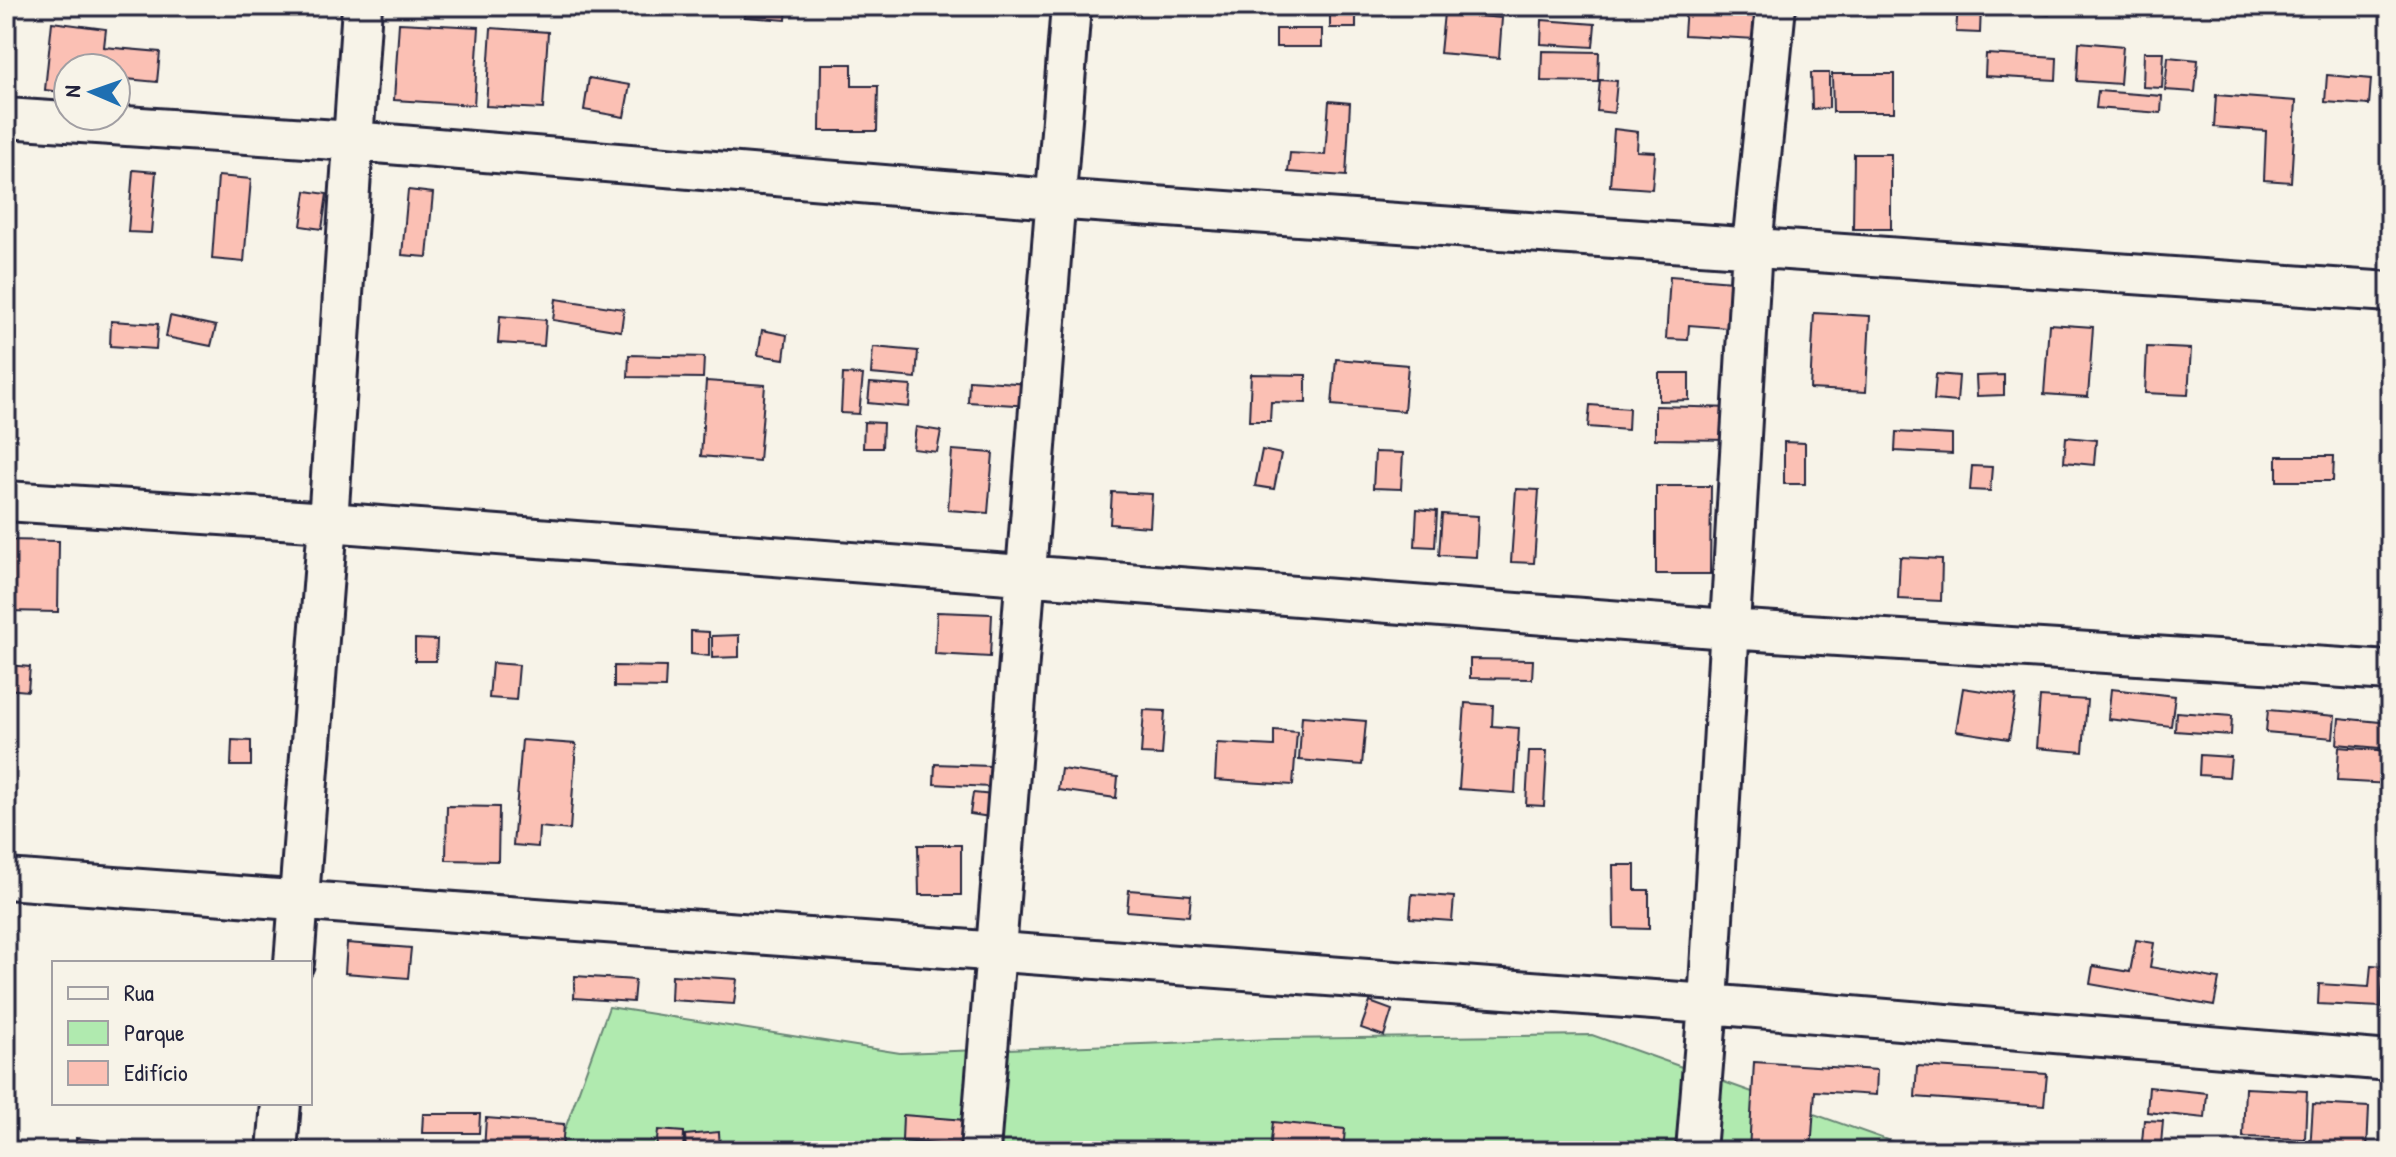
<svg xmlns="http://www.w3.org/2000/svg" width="2396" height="1157" viewBox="0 0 2396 1157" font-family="'Patrick Hand',sans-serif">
	<rect width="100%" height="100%" fill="#f7f3e8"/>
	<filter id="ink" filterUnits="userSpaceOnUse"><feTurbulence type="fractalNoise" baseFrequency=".0125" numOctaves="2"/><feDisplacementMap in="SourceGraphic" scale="16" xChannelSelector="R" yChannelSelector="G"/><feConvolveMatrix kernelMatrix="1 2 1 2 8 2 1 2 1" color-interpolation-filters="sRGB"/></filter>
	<g filter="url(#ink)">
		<path fill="#b0eaaf" stroke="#698675" stroke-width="2" d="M609,1007L900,1053L1275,1039L1592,1035L1918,1151H557Z"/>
		<path fill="#fbc0b4" stroke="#22223b" stroke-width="2" d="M746,6H787L786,20L745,17Z
			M1330,6H1356V28H1330Z
			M1686,6H1759L1756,39L1684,35Z
			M1958,6H1981L1980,33L1956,32Z
			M1995,6H2049V15L1995,10Z
			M1444,13L1502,18L1499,58L1440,53Z
			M1542,20L1595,24L1593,47L1541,44Z
			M52,22L106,29L104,47L160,52L157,82L116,78V68H68V93L45,90Z
			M399,23L479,27L474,105L394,100Z
			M491,28L548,32L543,109L486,106Z
			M1276,29H1322V47H1276Z
			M2079,42L2123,46L2120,84L2077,81Z
			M1542,51L1599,52L1598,82L1541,81Z
			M2144,52H2164L2162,88L2143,87Z
			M1986,54L2057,58L2056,80L1985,76Z
			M2168,57L2198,60L2195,92L2165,90Z
			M821,64H852V86H878L877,131H820Z
			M1811,73H1829V108L1812,109Z
			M1832,74H1894V112H1833Z
			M2327,75L2371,79L2369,105L2325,102Z
			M589,78L630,85L624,117L584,110Z
			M1600,80L1617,81L1614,113L1597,111Z
			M2098,91L2162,96L2161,113L2096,108Z
			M2216,95L2296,101L2291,182L2264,180L2266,131L2214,127Z
			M1329,101L1350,103L1346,176L1288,172L1290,153L1325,155Z
			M1614,129L1638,132L1637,151L1655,152L1652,189L1610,186Z
			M1854,154H1891V229H1853Z
			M133,170L156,172L151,233L128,232Z
			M218,176L251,179L244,262L212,259Z
			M408,190L433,193L427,257L402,255Z
			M306,191L327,194L322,229L301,226Z
			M1670,276L1732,281L1728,328L1689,325L1688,340L1666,339Z
			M556,299L624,309L621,331L553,320Z
			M1814,313L1870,316L1866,392L1810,389Z
			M170,316L216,326L211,346L166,337Z
			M500,316L546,320L544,346L498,343Z
			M111,321L158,324L156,349L110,346Z
			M2049,324L2093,327L2088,397L2044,394Z
			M762,330L787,335L784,359L758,355Z
			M873,347L918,351L916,378L871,374Z
			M2147,347L2191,349L2188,395L2145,393Z
			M629,355L704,357L703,378L628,377Z
			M1336,359L1408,365L1404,411L1332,405Z
			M1659,373H1689V400L1659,401Z
			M843,374L863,375L859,414L841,413Z
			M1251,374L1306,375V403L1271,402L1270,421H1249Z
			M1936,374L1959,376L1957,402L1934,400Z
			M2004,375V395L1977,396L1976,376Z
			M969,380L1030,384L1029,406L968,402Z
			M706,381L765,385L759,461L701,456Z
			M870,383L911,386L909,407L868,403Z
			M1590,405L1629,408L1628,430L1588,427Z
			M1655,406L1734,408V440L1655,439Z
			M864,422L883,423L882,448H863Z
			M916,427L941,431L937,452L913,449Z
			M1896,432L1952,435V454L1895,451Z
			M2066,437L2096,440L2094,465L2064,462Z
			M1784,442L1805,443V484H1784Z
			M952,450L993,453L988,513L948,510Z
			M1262,450L1281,454L1274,489L1255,486Z
			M1375,452L1403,453L1401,489L1373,488Z
			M2277,456H2334L2333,481H2277Z
			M1972,466L1992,467L1990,491L1970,490Z
			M1656,486H1711L1710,574H1656Z
			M1516,489L1539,490L1534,563L1511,562Z
			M1112,492L1152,494L1150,527L1110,524Z
			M1417,509L1437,511L1435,547L1415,546Z
			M1442,514L1478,516L1476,557L1439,555Z
			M6,540L59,541L58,612L6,611Z
			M1900,557L1942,559L1941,601L1898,599Z
			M937,612L992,614L990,657L935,654Z
			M691,631L709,632V656L691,654Z
			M739,635V657L712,658V636Z
			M415,639L437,640L436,661H415Z
			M1470,659L1533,660L1532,679L1470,678Z
			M492,663L519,665L516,700L489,698Z
			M6,665L30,667L28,691L6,689Z
			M614,666L666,667L665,688L614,687Z
			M1963,688L2016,696L2009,739L1956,731Z
			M2111,689L2175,696L2171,726L2108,719Z
			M2040,697L2087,700L2083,752L2036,748Z
			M1465,703L1493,705L1492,726L1519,728L1515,793L1459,789Z
			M1144,710L1165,711L1162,755L1141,754Z
			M2268,710L2335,716L2333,738L2266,732Z
			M2176,712L2232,716L2231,735L2175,731Z
			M1302,716L1366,721L1362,765L1299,760Z
			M2339,718L2390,723V749L2337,744Z
			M1274,730L1297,732L1293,785L1215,780L1217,743L1274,746Z
			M232,740L251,741V766H231Z
			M522,740L576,744L570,830L539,827L538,847L513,845Z
			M2339,747L2390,751V784L2337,781Z
			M1529,751H1547L1544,806L1526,805Z
			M2200,755L2231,757L2229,777L2199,775Z
			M935,764L990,766L989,787L934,784Z
			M1061,769L1118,777L1116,798L1058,790Z
			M973,793L993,795L990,817L970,814Z
			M447,806L499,807L498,861L446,860Z
			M918,845H961V895H919Z
			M1613,865H1635V890H1649V929L1614,928Z
			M1129,890L1191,895L1189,916L1127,911Z
			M1412,894L1454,897L1452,921L1410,918Z
			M2136,940L2154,943L2150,967L2219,979L2214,1006L2090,984L2093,966L2130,972Z
			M347,943L411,948L408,978L345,973Z
			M2371,965L2384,966L2381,1007L2318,1004L2319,984L2369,987Z
			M672,975L737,979L734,1004L671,1000Z
			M575,976L635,980L633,1002L574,998Z
			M1370,1002L1392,1010L1384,1036L1361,1028Z
			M1754,1062L1877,1070L1876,1095L1815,1091L1811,1151H1749Z
			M1917,1066L2047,1074L2044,1106L1915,1097Z
			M2149,1087L2207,1093L2205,1118L2147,1112Z
			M2245,1088L2307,1091L2305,1139L2243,1137Z
			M2313,1104L2369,1107L2367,1151H2310Z
			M423,1114H480L479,1133H422Z
			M903,1115L965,1120L963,1146L902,1141Z
			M486,1118L564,1124L562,1151H484Z
			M2144,1120L2163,1121L2161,1144L2142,1142Z
			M1273,1122L1345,1129L1343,1151H1270Z
			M658,1130L684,1132L683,1151H656Z
			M719,1132L720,1151H686L685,1135Z
			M76,1138L99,1140V1151H76Z
			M908,1146H959V1151H908Z"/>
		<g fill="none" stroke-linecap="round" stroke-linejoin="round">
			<defs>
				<path id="minor" d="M6,118L352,141L1053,199L2390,292
					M6,501L328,522L1728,629L2390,671
					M6,879L1708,1004L2390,1061
					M294,963L328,522L362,6
					M277,1151L281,1103
					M980,1151L1071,6
					M1696,1151L1708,1004L1752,247L1776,6"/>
			</defs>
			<use href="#minor" stroke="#22223b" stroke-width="44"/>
			<use href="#minor" stroke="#f7f3e8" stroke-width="38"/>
		</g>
	</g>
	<rect width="2396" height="1157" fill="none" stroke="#f7f3e8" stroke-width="32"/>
	<rect x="16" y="16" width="2364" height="1125" fill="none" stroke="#22223b" stroke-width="3" filter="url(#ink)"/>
	<rect x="52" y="961" width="260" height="144" fill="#f7f3e8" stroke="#a29fa3" stroke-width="2"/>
	<rect x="68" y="987" width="40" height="12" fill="#f7f3e8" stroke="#a29fa3" stroke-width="2"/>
	<text x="124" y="1001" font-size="24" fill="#22223b">Rua</text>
	<rect x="68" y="1021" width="40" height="24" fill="#b0eaaf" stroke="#a29fa3" stroke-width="2"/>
	<text x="124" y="1041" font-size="24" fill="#22223b">Parque</text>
	<rect x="68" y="1061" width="40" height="24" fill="#fbc0b4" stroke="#a29fa3" stroke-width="2"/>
	<text x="124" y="1081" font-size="24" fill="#22223b">Edifício</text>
	<g transform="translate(92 92) rotate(272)"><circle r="38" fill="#f7f3e8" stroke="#a29fa3" stroke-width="2"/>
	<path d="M0-6L14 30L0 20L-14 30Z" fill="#1f6fb2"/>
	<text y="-12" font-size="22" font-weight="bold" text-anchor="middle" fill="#22223b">N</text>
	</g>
</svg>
